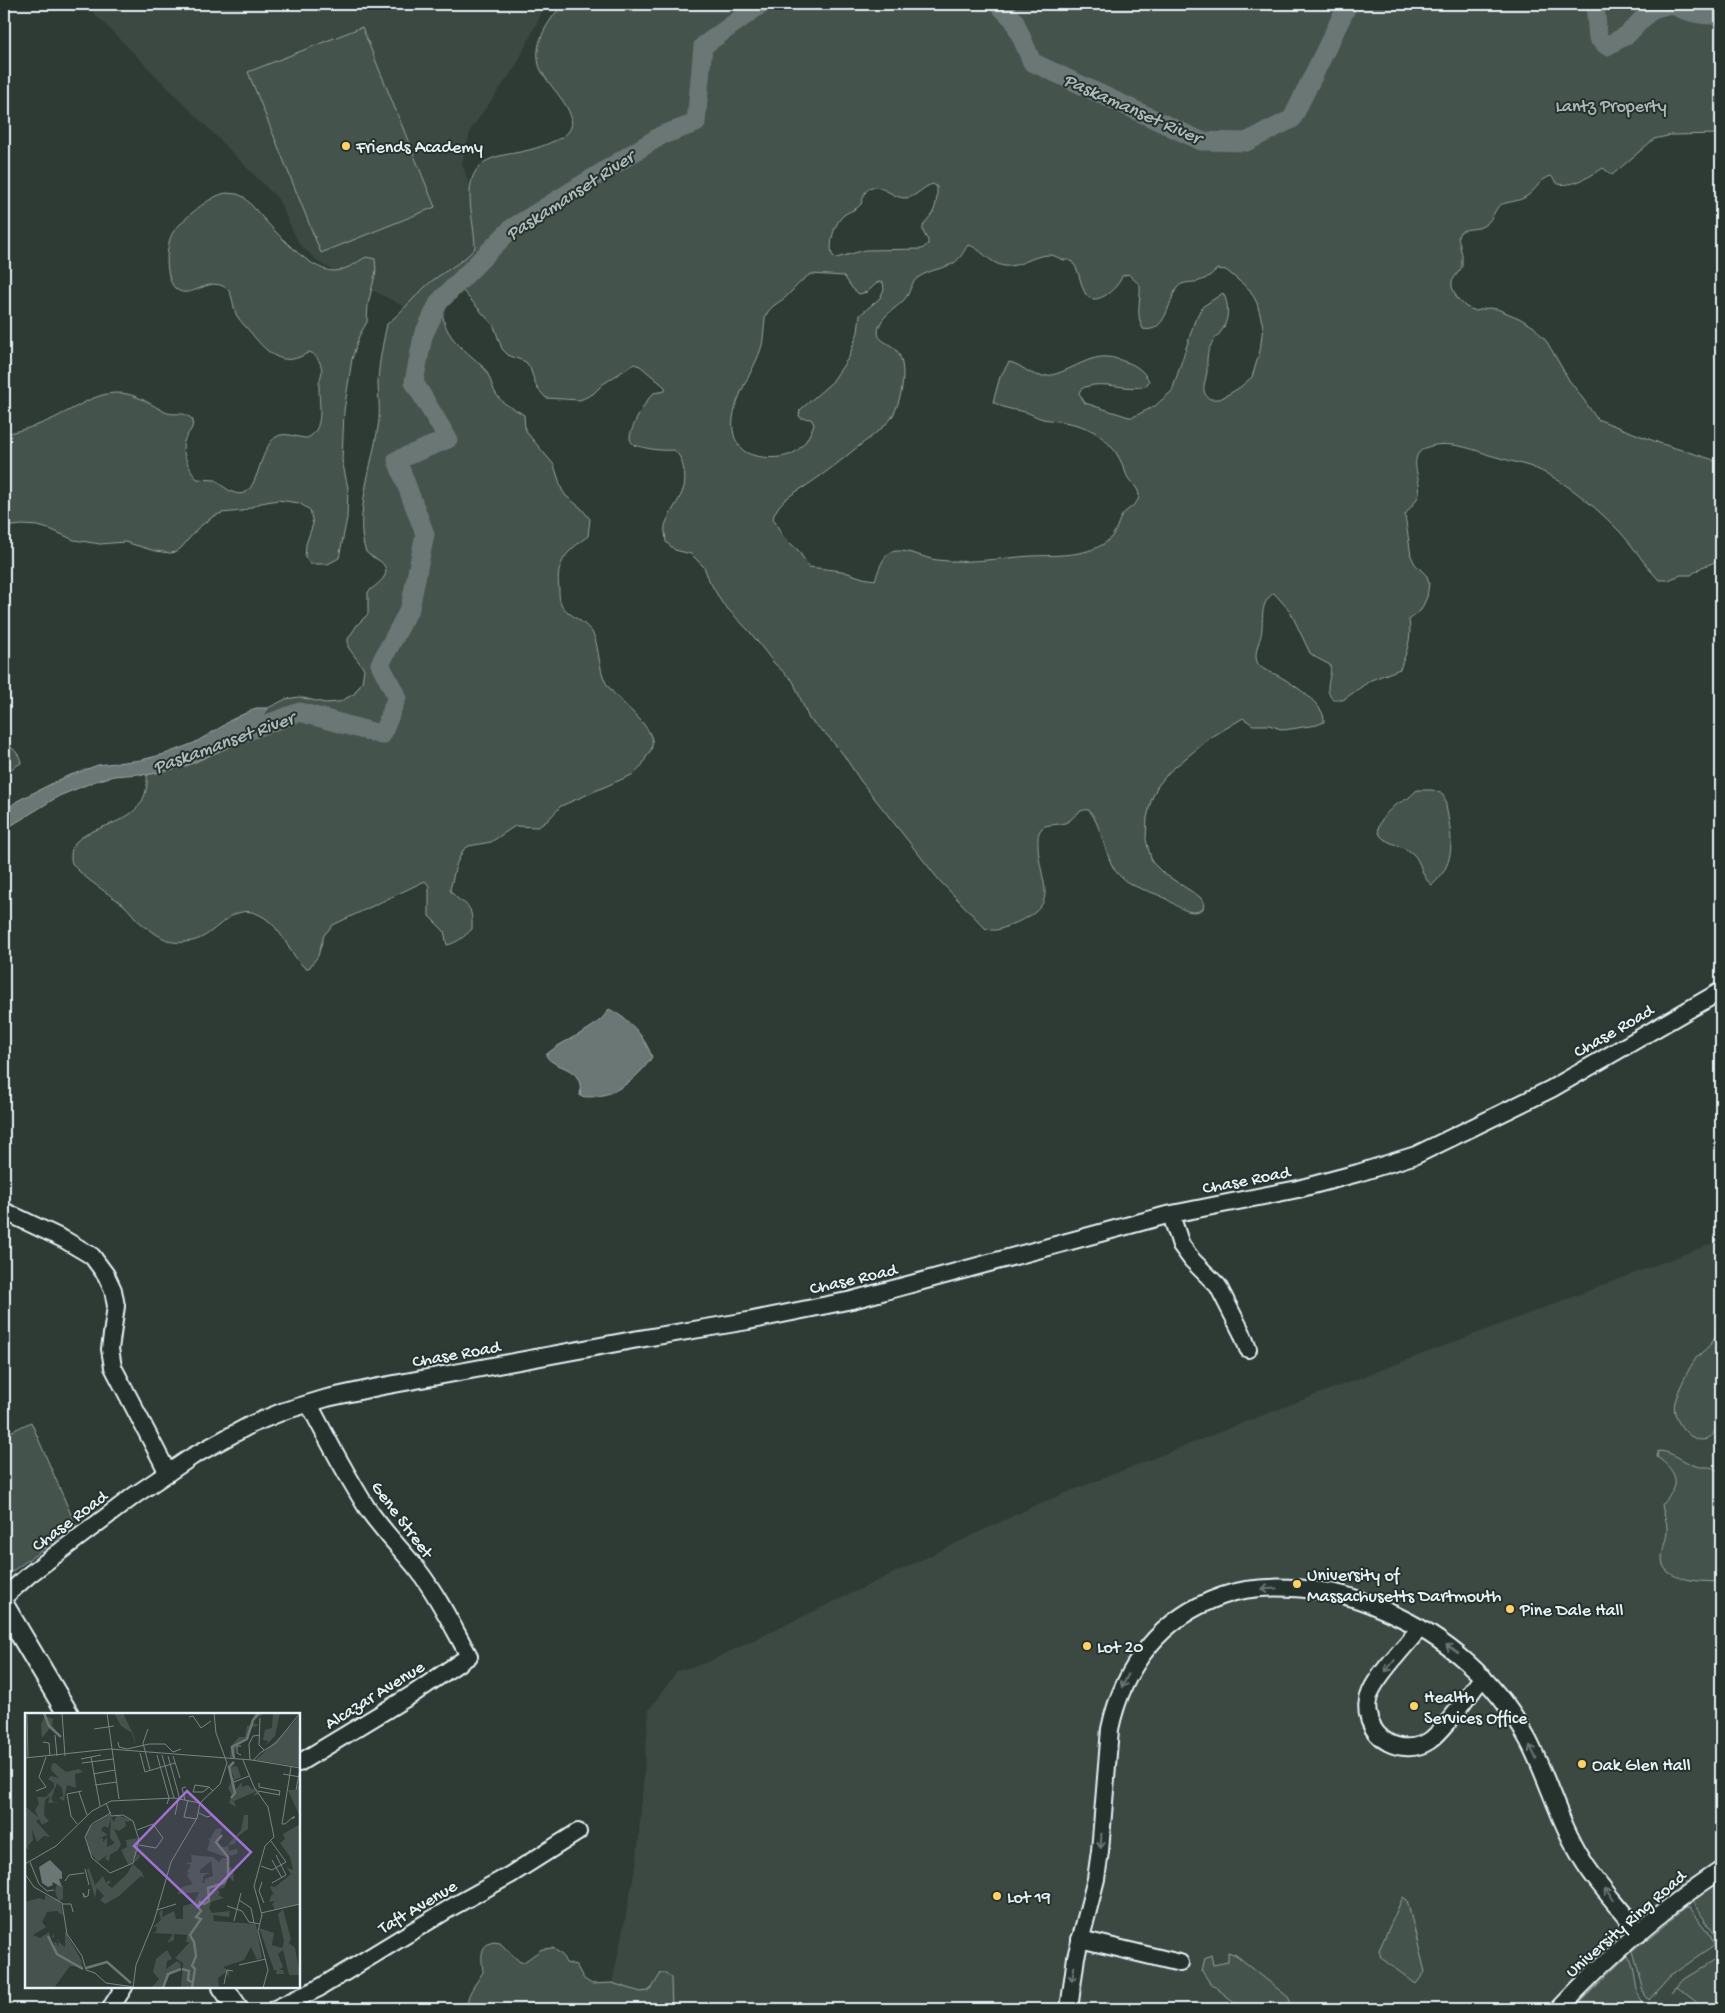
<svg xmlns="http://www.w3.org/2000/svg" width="1725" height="2013" font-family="'Gochi Hand',sans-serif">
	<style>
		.built { fill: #3b4843 }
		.green { fill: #45524e; stroke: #96a2a3; fill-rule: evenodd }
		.water { fill: #6b7775; stroke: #9da8a9 }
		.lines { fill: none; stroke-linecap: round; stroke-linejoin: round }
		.river { stroke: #6b7775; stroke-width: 19 }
		.minor-casing { stroke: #e8f1f8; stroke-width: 20 }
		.major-casing { stroke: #e8f1f8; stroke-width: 24 }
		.minor { stroke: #26332d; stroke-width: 16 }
		.major { stroke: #26332d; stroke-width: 20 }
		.oneway { stroke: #6a7674 }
		.poi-dot { fill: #ffd166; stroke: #26332d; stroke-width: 2 }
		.labels { text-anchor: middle; stroke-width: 4; stroke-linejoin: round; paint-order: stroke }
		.park-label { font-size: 18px; fill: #afb9bc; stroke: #26332d }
		.poi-label { font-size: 18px; fill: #e8f1f8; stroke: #26332d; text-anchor: start }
		.street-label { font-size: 18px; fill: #e8f1f8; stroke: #26332d }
		.water-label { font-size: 19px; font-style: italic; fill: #b0babd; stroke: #26332d }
		.inset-river { fill: none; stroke: #6b7775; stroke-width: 2.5 }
		.inset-road { fill: none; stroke: #788483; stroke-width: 1 }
		.view { fill: #a171d3; fill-opacity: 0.15; stroke: #a171d3; stroke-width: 2.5 }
		.inset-edge { fill: none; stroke: #e8f1f8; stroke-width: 2.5 }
	</style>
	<rect width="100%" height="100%" fill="#2e3b35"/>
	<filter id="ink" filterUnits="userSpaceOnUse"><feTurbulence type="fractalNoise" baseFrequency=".02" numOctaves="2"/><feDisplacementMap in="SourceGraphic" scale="10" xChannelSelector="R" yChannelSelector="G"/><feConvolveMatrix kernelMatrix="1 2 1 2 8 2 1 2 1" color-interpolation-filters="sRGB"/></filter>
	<g filter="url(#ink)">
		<g class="built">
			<polygon points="85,4 546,4 516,66 471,129 462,163 480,218 477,261 415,312 321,264 299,244 278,199"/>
			<polygon points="1721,1240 1721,2009 607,2009 637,1859 649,1710 677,1671 706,1663 1038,1504 1240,1424"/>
		</g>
		<g class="green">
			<path d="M563,4H1721V134L1672,135L1654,139L1612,175L1603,168C1591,176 1573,187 1558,184L1551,176C1540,179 1536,190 1527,196C1519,202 1509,201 1500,205C1494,210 1493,219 1486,224C1478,231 1469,227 1460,232L1458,237L1462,255V267L1452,281V287L1457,298L1466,307L1476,311L1488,308L1497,309L1519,318L1534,327L1547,342L1569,380L1579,393L1597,419L1662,444L1711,459L1721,465V560L1702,567L1691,575H1681L1668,580H1659C1645,566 1635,548 1621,533C1597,508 1563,478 1529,466C1516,462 1502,459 1489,455C1471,448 1440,438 1422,450C1408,460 1422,480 1419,493C1417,502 1409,508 1405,515L1411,556L1415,564L1427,576L1429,583L1427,597L1421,610L1409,620C1412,639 1407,651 1400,669L1371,680L1343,700H1333C1322,688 1333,677 1330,665L1315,657L1310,653L1290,611L1274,593C1261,602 1263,613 1262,628C1262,639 1253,651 1257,662C1260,670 1272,672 1279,676C1293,684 1326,705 1324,722L1317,725L1284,730L1269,725H1253L1243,718L1210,738L1169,772L1157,787L1151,801L1147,818L1146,840L1152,862L1163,873L1200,897L1204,903L1203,909C1191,917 1179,907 1168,900C1153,890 1133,890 1120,876C1105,863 1104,829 1089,810C1078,808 1075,818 1067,822C1060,826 1047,823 1042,828C1037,833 1038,840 1038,846C1040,887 1063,904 1013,924C1003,928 995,933 985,928L939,880L860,780L843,754L826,734L809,719L793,681L774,663L750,632L722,603L709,580L704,567L691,554L675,550L666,542C666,537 664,531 665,526C671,506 689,494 684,471C682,462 681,456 674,450C660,451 648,449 634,445C632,443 630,440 630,438C629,431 647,397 654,393C657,392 662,392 665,391V387L640,366L634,364L603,384L593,394L580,400L546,398L537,388L530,368L526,362L508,355L502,349L494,326L461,289L457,287H449C443,292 442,298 442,305C442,338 462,346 483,367C491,375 491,389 499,398C505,406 516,409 524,415L525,428L528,434L554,465L562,490L566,496L581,508L590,519L588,536C568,551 555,561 559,589C559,595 559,602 563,607C571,617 584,621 592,632C599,642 598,669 606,683C615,700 657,727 652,746C652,749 649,753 647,756C642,765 642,767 634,774L561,806L547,821L538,827L515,826L491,842L469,846L463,850L456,865L450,890C463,909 473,897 472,929C465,936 457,943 447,945L444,931L429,916V886L425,881L333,925L324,935L318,956L309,968H305C287,952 281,922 255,913C230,904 215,937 192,941C187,942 178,943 173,942C164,940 151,931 143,925C136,920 131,912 125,906C111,895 81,877 72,863C71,861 71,858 71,856C71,818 151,836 147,775L255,727L268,708L286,699L299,697L325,703L339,702L354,694L362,682L364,669L348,647V639L357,625L368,614V592C378,583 395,574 380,561C375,558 370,556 366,552C353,519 373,461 378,427C381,411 378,397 378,381C379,362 383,343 387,324C401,313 412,299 426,286C441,272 462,264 475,248C475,228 466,197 472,179C480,154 506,156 529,150C537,148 546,145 554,141C559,139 566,136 569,131C582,112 544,84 539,65C533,42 549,20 563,4ZM933,184L937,187C937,195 937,204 933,212C926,224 917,225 928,240V244L922,249L865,250L836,258L832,255C829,243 834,223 844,215C849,211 857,210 861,204C865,195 862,194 871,187C885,186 893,198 905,198C916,198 923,186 933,184ZM968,245C980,247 988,263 1004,266C1019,268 1033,255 1049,255C1055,255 1058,258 1064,260C1069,261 1066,258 1071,261C1082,270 1080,298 1093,299C1104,300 1119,286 1122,276L1128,274L1140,285C1141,302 1135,314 1143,329C1166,334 1168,301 1177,288C1182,280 1194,284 1202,280C1208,278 1213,273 1217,269L1226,270L1250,290L1257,303L1263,326L1260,351L1252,377L1239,388L1220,399H1210C1199,392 1206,382 1207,371C1207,362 1206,354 1211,345C1213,340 1217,337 1220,333C1229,322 1230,305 1223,293L1202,307L1195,320L1172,391L1155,406L1133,417H1129L1085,403L1079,393L1081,389C1101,378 1126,392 1146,386L1149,381C1144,371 1136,365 1126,362C1120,360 1113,357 1107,357C1087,355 1066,375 1044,376C1030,377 1022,364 1009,362L1000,377L993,402C1003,408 1010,409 1021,411C1029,412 1035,417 1043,419C1062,422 1084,423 1100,436C1116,449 1120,458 1127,476C1130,483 1138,486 1139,495C1139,503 1131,507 1125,512C1116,520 1119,533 1105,543C1084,557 1056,555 1031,556C1000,558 968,564 937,560C923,558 910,550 896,551C883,552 879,570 875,580L863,578L842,571L809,567L798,550L783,537L773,518C780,497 797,493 813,481C828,471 842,460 855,449C867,440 880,431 890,420C901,405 909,368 897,351C891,342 874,342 879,327C883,313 900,307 907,296C911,289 911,282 919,277C929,270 943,269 954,263C960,259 964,251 968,245ZM811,274L844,276L852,288L859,294L867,292L878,282H883L884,289L880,298L860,315L858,332L849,357L832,382L800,410L799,416L801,418L811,419L814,424C810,435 805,445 795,452C783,460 755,459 744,451C740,448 735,440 734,435C726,406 755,372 762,345C764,337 764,320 766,315C772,304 780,303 788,295C796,287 801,280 811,274Z"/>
			<polygon points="362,27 435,207 321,253 248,72"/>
			<path d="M226,193L237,194L244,197C263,217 306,272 335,271C346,270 356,263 366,257L375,259L376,271L368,304L367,322L359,336L352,359L344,411L342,460L348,488L347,518L339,558L328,564H310L305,557L306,544L313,524L310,510L299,503L278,500L261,503L242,511L222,513L214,516L198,528L182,547L176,552L170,553L155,551L125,542L100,544L74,540L52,530L38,526L22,525L4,527V434C24,430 44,424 62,414C83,404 102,389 127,394C141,397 152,405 165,412C176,417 182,409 193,420C193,432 187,432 184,442C180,451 191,472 197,479L216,480C261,523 253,453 276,437C285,431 297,438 307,438C325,430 319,405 319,388C318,380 324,374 321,366C320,361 316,356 312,353L309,352C284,369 268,354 252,334C247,328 241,322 237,316C233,309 233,292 226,288C208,275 191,301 176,289C164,279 165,242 174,231C185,218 209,196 226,193Z"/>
			<path d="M4,744C12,746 20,754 21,763L4,773Z"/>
			<path d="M1417,790H1432L1443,794C1446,801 1446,808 1448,816C1453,843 1454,866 1432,885C1421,878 1422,861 1412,853C1405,847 1393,845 1384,839C1370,829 1386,813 1395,805C1398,803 1402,802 1405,800C1410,798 1413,793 1417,790Z"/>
			<path d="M1721,1312C1721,1334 1725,1428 1710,1438C1692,1448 1670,1418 1675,1402C1678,1390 1689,1367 1697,1357C1702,1352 1709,1347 1713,1341C1718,1332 1717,1322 1721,1312Z"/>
			<polygon points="31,1422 76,1526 4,1577 4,1435"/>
			<path d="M1658,1451C1672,1451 1683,1462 1696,1466C1707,1469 1710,1463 1721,1474V1497L1718,1510L1721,1523V1582C1705,1581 1662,1583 1662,1559C1662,1548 1668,1537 1667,1528C1667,1521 1663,1513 1662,1505C1665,1499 1672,1494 1674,1488C1679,1475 1667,1464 1657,1457Z"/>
			<polygon points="1721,1880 1721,1944 1719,1945 1713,1932 1691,1900"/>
			<polygon points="1403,1897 1407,1900 1425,1972 1416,1984 1381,1958 1379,1950"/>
			<path d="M1685,1908H1689C1697,1918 1713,1933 1714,1946L1670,1976L1649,2000L1645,1995L1633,1951Z"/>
			<path d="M494,1942L500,1943L520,1962H524L542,1949L553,1948L562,1955L566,1963L576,1965L584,1979L592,1984L612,1983L641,1992L648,1991L652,1988L661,1973H666L671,1978L672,2009L557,2008L468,2009C464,1996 477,1983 483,1972C482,1959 478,1945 494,1942Z"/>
			<polygon points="1228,1952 1236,1955 1288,1997 1294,2009 1243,2009 1210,1983 1202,1971 1205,1958 1211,1955 1213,1965 1228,1962"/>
			<path d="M1628,1955C1638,1969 1632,1993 1645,2005L1642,2009H1573Z"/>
			<polygon points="1715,1960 1721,1978 1721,2009 1705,2009 1677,1987 1672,1992 1684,1979"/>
		</g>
		<g class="water">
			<polygon points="256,708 268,708 255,727 229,747 186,766 147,775 139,774 114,776 96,781 59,796 4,830 4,812 17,801 65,777 98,765 141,760 165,754 194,743 223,726 229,721"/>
			<path d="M609,1009C629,1019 644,1035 652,1057C638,1079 609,1102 580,1096C585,1064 552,1070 546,1055C565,1037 596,1032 609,1009Z"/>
		</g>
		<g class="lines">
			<g class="river">
				<polyline points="998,4 1014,20 1032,62 1201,141 1246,142 1292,119 1348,4"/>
				<polyline points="1595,4 1598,38 1607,46 1627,35 1652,9 1670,4"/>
				<path d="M1671,4C1686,12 1703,16 1721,15"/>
				<polyline points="231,737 300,712 382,735 397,697 380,664 410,608 425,534 397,460 448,439 414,382 423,336 439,302 512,228 662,135 696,123 703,46 761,4"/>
			</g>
			<g class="minor-casing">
				<g id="minor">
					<polyline points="4,1211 65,1240 92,1256 106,1275 113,1290 116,1306 110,1349 113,1367 168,1473"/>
					<polyline points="1171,1215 1181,1245 1192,1260 1218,1286 1242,1333 1248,1349"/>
					<polyline points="4,1597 30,1574 135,1495 193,1456 252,1424 284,1411 327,1398 378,1387 633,1340 748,1321 852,1300 1167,1215 1298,1189 1358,1173 1416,1155 1551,1089 1721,991"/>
					<path d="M1420,1628C1407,1644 1379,1673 1371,1691C1362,1710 1370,1733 1389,1743C1401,1749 1417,1749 1429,1741C1444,1731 1470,1693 1483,1677"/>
					<path d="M299,1763L413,1694L469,1656C453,1627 438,1596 418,1570C401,1549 382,1530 367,1508C346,1474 327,1439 309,1404"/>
					<polyline points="1080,1939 1180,1963"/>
					<polyline points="110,2009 124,1987"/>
					<polyline points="275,2009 319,1988 452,1907 510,1875 578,1832"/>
					<path d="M1069,2009L1076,1957L1096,1879L1100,1851L1110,1729C1123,1667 1161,1617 1222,1596C1255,1584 1294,1587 1329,1592C1348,1595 1366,1602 1384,1610C1445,1636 1496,1680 1528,1740C1548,1778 1559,1822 1582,1859C1598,1886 1621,1908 1639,1933"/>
					<path d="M1559,2009C1607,1957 1662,1909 1721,1870"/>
				</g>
			</g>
			<g class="major-casing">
				<g id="major">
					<polyline points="4,1606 68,1714"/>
					<polyline points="223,1987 238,2009"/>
				</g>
			</g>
			<use href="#minor" class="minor"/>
			<use href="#major" class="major"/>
		</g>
		<defs><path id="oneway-shaft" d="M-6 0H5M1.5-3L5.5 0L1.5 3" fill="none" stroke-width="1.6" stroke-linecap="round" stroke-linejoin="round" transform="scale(1.25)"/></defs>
		<g class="oneway">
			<use href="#oneway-shaft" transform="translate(1269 1589) rotate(177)"/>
			<use href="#oneway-shaft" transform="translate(1452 1649) rotate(-145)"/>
			<use href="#oneway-shaft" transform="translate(1390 1666) rotate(129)"/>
			<use href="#oneway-shaft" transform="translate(1125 1681) rotate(116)"/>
			<use href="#oneway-shaft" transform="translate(1533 1752) rotate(-116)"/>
			<use href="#oneway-shaft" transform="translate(1101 1841) rotate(93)"/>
			<use href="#oneway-shaft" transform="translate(1609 1894) rotate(-129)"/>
			<use href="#oneway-shaft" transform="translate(1073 1974) rotate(100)"/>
		</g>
	</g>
	<g class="poi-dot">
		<circle cx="346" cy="146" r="5"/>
		<circle cx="1297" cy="1584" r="5"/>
		<circle cx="1510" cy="1609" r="5"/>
		<circle cx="1087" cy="1646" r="5"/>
		<circle cx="1414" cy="1706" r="5"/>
		<circle cx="1582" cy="1764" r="5"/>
		<circle cx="997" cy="1896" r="5"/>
	</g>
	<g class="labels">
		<g class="park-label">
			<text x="1611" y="111">Lantz Property</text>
		</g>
		<g class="poi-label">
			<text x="356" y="152">Friends Academy</text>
			<text x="1307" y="1580">University of<tspan x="1307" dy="21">Massachusetts Dartmouth</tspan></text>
			<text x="1520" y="1615">Pine Dale Hall</text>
			<text x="1097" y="1652">Lot 20</text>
			<text x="1424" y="1702">Health<tspan x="1424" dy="21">Services Office</tspan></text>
			<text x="1592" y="1770">Oak Glen Hall</text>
			<text x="1007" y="1902">Lot 19</text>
		</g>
		<g class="street-label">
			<text transform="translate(1613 1030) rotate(-30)" y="6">Chase Road</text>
			<text transform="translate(1246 1179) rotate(-11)" y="6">Chase Road</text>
			<text transform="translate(853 1278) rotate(-13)" y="6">Chase Road</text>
			<text transform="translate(456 1353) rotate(-10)" y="6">Chase Road</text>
			<text transform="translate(403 1519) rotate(53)" y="6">Gene Street</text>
			<text transform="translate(69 1520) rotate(-37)" y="6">Chase Road</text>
			<text transform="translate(374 1694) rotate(-32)" y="6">Alcazar Avenue</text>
			<text transform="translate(417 1906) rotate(-31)" y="6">Taft Avenue</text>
			<text transform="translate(1625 1923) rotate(-41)" y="6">University Ring Road</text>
		</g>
		<g class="water-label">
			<text transform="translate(1133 107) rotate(24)" y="7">Paskamanset River</text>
			<text transform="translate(569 194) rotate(-33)" y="7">Paskamanset River</text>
			<text transform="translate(223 741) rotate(-20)" y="7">Paskamanset River</text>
		</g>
	</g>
	<g transform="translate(25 1713)">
		<rect width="275" height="275" fill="#2e3b35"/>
		<path d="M89,0H98L108,21L112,33L106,19L96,13ZM230,0H240L231,6L228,10L234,12L226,15L222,27L212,31L209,42L205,46L206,33L214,24H220L222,13L228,12L231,4L228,5ZM255,0L250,23L242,31L243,28L238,27L240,17L247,15L248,1ZM20,3L28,6L27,12L32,20L25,15L17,25L16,11ZM273,4L275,54L231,47L268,11ZM30,50L41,59L54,56L58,59L50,61L51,75L42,72L39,88L34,85L38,83L37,75L32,70L26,86L29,89H35L23,90L25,83L20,87L19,102L24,108L17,112L14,106L11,108L25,124L19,123L12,129L7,116L8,127L3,133L4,137L0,134L1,94L13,104L10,97L14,91L12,84H21L29,75V70L23,66L26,63L34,65L26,57L27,51ZM212,53L216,64L209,67L210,77L217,69V74L223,72L227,76L231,75L234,81L228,83L232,78L209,88L211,94L204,90L207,82L203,75L209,64L204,54ZM272,73H275V104L263,77H271V80ZM84,101L89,109L92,102L106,107L104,109L100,108L101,113L94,118L89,116L96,131L93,137L85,142L84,148L80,146L82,142L73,149L63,137L61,121L65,114ZM86,106L85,125L90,130L82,134V124L78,129V125H74L83,122L76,117L79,113L83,115ZM219,102H223V116L212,124L210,131L203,132L204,138L212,136L213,140L206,143L199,136L204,142V154L208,156L209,169L204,164L199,175L193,176L195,180L193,182L199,185L186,189L184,195L187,200L205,198L204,204L188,202L189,208L231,211L237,245L232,247L226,234L219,247L198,254L204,258V265L201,259L193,265L194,275H156L158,250L150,245L165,229H161L162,222L149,221V227L142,230L148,221L126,220L131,219L132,214H128L136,207L134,199L138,197L137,204L149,198L151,206H158V193L169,190L174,179L152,181L157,174L168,171L162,163L163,160L168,161L162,159L166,152L160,150L167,149L166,142L188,144L194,149L197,145H203L182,137L185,128L182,125L185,126L191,116L197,115L193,130L196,134H201L216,117ZM186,148L188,163L180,166V170H178L176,166L179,169L178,163L184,160H175V157ZM275,111V191L250,197L247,191L250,188L244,189L247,181L249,183L245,173L250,174L266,161L261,154L268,157L265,144L255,130L260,126L258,121ZM114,125L112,142L104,153L96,137L102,134L101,127ZM113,141L115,142L114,145L108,151L117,159L119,165L116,163L94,183L80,191L75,187L79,183L72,175L70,185L62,157L64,155L70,172L78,163L81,170L84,167L86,170L82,171L87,175L102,161ZM32,171L38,173V186L35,187L38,203L32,198L22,199L17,209L21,214L8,222L15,225L24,219L27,232H31L28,230L31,229L33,233L34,228L27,224L29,220V225L40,234V218L59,252L55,248L58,254L45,253L29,275H0V189L14,185L20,187V182L33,187L30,178ZM258,196L266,226L264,230L270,235L275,262H264L258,237L253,241L258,254L254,257H258L259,261H251L252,257H249L234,215L249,220L247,232L257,235L259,229L253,201ZM142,237L147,246L142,248L141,256L152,248L156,251L155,257L145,261L139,275H126L134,266L128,259L131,246Z" fill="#45524e" fill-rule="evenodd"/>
		<path d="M25,147L37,159V166H34L37,174L27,169L28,172L23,174L17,170L14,154Z" fill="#6b7775"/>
		<path class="inset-river" d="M19,0L24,13L36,24M209,45L207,34L222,26L228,7L234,0M206,85L210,80L204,54L209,49M23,223L32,241L58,256M61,255L82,249L106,270M157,256L164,258L163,267L167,269M138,275L143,261L156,256M167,275L170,256L167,253L171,243L169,229L165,222L176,206L171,204L176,198L173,194L175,189L179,191L184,188L183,175L199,170L203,163V144L191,129L197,122"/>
		<path class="inset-road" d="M37,0L40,43M82,0L94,86M2,2L3,45M164,4L168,3L176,15L186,8M235,5L234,32L239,37M69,16L89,13M123,16L118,30L125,57M30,22L32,43M18,29L24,30L25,43M93,29L94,34L102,36L124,31H140L148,39L156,36M216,33H212V40L216,42M115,40L120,59L150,50M132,42L144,85L142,91M137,42L149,85M143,43L154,83L150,102M148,43L155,65M66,44L75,93M0,45L85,36L227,47L275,55M56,46L76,42M218,47L229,74L243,94L249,124L240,133L229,173L237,202L233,218L243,257L238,275M225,47L224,31L228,23L235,22M228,48L235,40L251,30L275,0M57,50L88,46M266,54L257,111H260L268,104H270L267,106M68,61L90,57M258,61L275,64M209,69L224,63M234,70V74L255,78L254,82M70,72L92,69M184,74L178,79H168L170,72L184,74L188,78M271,77L275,56M11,78L21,74L14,64L21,44M233,78L255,82M54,79L62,102M160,87L157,75L161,74M163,87L159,104L172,106M81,90L85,100V101L86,102V103L98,102L108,108L114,127L108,150L85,160L67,145L60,124L66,112L70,109L84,101L86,99M174,100L182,104L188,102M52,111L46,103L42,81L57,78M112,117L128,111L138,125L131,135L114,132M247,147L257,165M5,149L14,171L22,178L29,177M0,151L31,133L67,98L86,88L149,85L175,90L195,71L202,50L191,20L189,0M236,153L247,157L261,149L246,128M60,156L64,172M0,161L9,174L37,190L42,221L57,243L61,257L70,260L81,270L109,274M40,168L44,162L59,160M237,169L234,178L239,190M247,170L261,162L251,142M60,184L58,180L59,184H61L62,183H63L64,176M214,187L226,195L229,210M37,191H46L48,199M202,193L217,198L224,209L235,211M132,197L151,191M236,200L275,191M209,208L216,180M214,252L241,246M199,271L202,257L208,258M108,275L111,252L129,208L146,149L172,105L175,90"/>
		<path class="view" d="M162,78L226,139L173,194L109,133Z"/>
		<rect width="275" height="275" class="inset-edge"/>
	</g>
	<rect width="1725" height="2013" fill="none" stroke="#26332d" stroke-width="20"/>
	<rect x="10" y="10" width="1705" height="1993" fill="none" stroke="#e8f1f8" stroke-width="2" filter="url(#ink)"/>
</svg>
